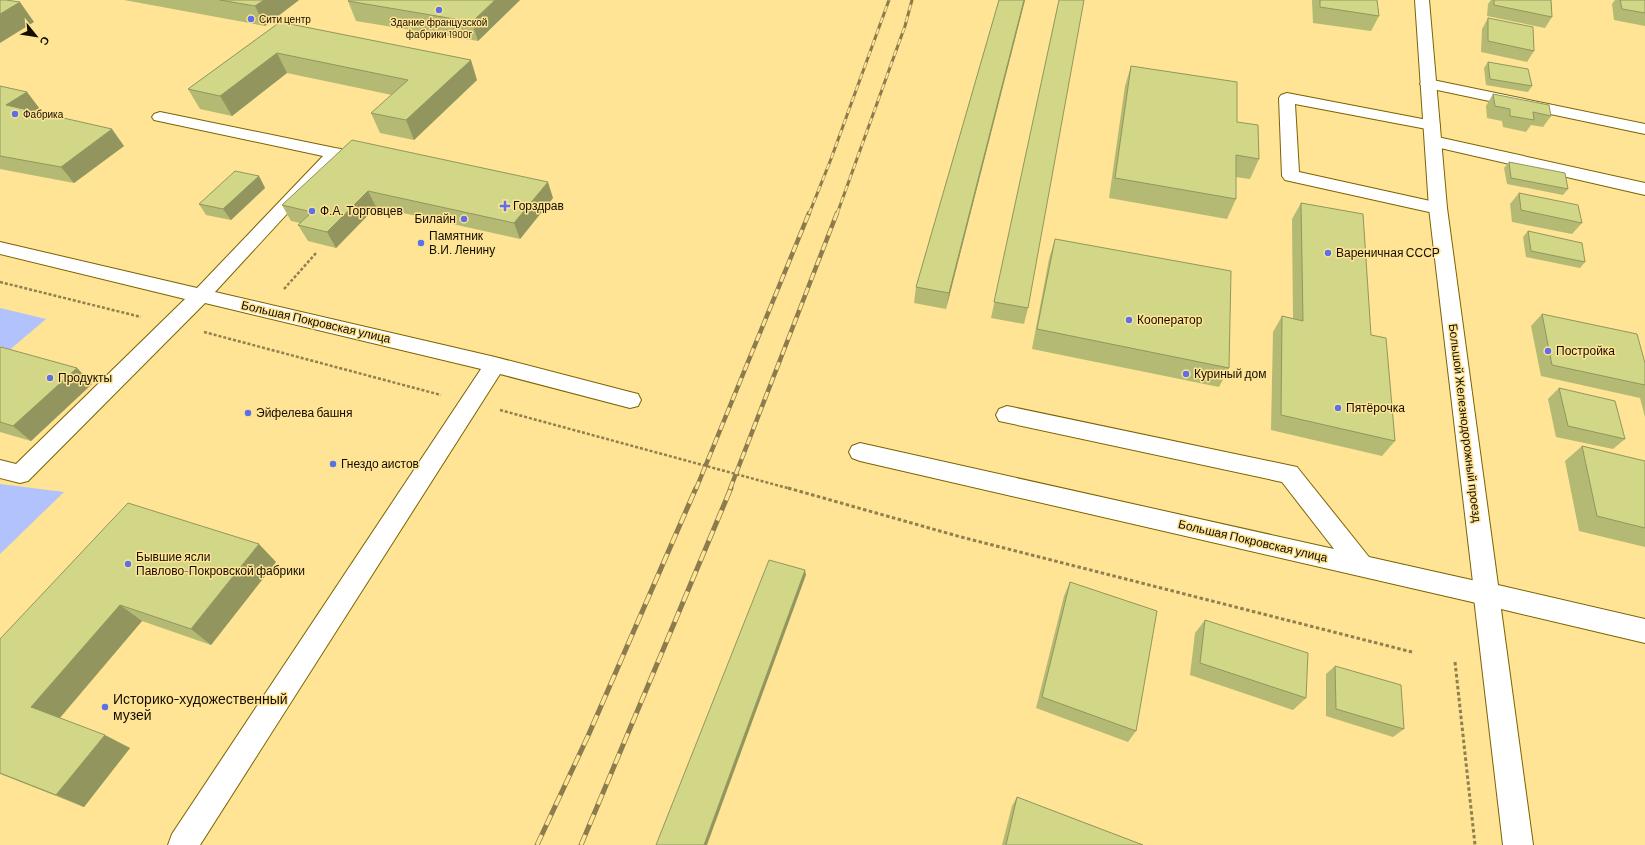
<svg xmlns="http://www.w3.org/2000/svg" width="1645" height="845" font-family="Barlow,sans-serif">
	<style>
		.green { fill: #b1c2fc }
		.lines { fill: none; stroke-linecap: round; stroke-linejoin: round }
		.minor-casing { stroke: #7b6303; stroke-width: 2 }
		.major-casing { stroke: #7b6303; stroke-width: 2 }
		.path-far1 { stroke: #907f4f; stroke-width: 2.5; stroke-dasharray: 3 2; stroke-linecap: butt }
		.path { stroke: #907f4f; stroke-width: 3; stroke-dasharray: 3.5 2.5; stroke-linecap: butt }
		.minor { fill: #fff; fill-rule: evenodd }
		.major { fill: #fff; fill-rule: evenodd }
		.rail-far2-casing { stroke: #8c7b4c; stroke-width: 3 }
		.rail-far1-casing { stroke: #8c7b4c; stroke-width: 4.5 }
		.rail-casing { stroke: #8c7b4c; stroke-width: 5 }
		.rail-far2 { stroke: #fee494; stroke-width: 2; stroke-dasharray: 6; stroke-linecap: butt }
		.rail-far1 { stroke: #fee494; stroke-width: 3; stroke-dasharray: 8; stroke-linecap: butt }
		.rail { stroke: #fee494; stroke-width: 3.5; stroke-dasharray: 11; stroke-linecap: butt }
		.wall { fill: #b4b973 }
		.shaded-wall { fill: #92965e }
		.building { fill: #d1d786; stroke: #92965e }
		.poi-dot { fill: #5c71e8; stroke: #fee494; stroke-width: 1.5 }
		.labels { text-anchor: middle; stroke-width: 3; stroke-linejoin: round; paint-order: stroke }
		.far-poi-label { font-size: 10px; fill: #140d00; stroke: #fee494; text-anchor: start }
		.poi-label { font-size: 12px; fill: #140d00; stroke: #fee494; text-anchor: start }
		.street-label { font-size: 12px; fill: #140d00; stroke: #fee494 }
		.near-poi-label { font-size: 14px; fill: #140d00; stroke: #fee494; text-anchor: start }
	</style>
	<rect width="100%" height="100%" fill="#fee494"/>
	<g class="green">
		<polygon points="0,308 46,319 0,358"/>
		<polygon points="0,484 64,492 0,554"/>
	</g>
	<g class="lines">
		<g class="minor-casing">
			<g id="minor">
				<polygon points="1428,79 1645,124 1645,134 1423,87 1420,84 1423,81"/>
				<polygon points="1287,93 1438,122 1440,125 1438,128 1432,130 1295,104 1299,172 1444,204 1447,208 1444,212 1438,214 1285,180 1282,176 1279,98 1281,95"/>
				<polygon points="160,112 335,148 341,149 343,153 215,292 495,357 630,392 638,394 641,400 638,406 630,408 500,374 200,845 168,845 172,834 481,369 205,303 28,481 20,483 0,478 0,460 16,464 185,299 0,254 0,242 197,288 323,156 154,120 152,117 154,114"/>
				<polygon points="1433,136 1645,183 1645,195 1427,145 1425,141 1427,137"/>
				<polygon points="1007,406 1297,467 1369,557 1485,583 1494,586 1498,594 1494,602 1485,605 860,461 852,458 849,452 852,446 860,443 1334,549 1282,482 999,421 996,415 999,409"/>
			</g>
		</g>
		<g class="major-casing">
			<polygon id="major" points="1415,0 1429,0 1447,208 1498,585 1645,619 1645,643 1501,609 1533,845 1503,845 1474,598 1472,594 1474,591 1429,208"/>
		</g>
		<g class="path-far1">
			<polyline points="0,282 141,317"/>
			<polyline points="284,289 317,252"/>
			<polyline points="204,332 441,395"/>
			<polyline points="500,410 791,489"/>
		</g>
		<g class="path">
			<polyline points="788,488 961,537 1412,652"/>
			<polyline points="1455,662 1475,845"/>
		</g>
		<use href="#minor" class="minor"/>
		<use href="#major" class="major"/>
		<g class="rail-far2-casing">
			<g id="rail-far2">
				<polyline points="809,214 831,159 889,0"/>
				<polyline points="837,214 905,26 912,0"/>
			</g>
		</g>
		<g class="rail-far1-casing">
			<g id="rail-far1">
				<polyline points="696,489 809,213"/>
				<polyline points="730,489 837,213"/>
			</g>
		</g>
		<g class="rail-casing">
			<g id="rail">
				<polyline points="537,845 588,736 696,488"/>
				<polyline points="581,845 731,488"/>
			</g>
		</g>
		<use href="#rail-far2" class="rail-far2"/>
		<use href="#rail-far1" class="rail-far1"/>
		<use href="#rail" class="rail"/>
	</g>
	<g class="wall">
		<polygon points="124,0 299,0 265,26"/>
		<polygon points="349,0 520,0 478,41 356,21 348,1"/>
		<polygon points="999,0 1025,0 946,309 914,303 916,287"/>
		<polygon points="1059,0 1028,308 1024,324 991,318"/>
		<polygon points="1312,0 1377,0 1379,16 1371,31 1313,23"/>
		<polygon points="1491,0 1551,0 1552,17 1545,28 1487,16 1488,4"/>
		<polygon points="1615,0 1645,0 1645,26 1614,20 1612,4"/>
		<polygon points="1488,18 1534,51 1527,62 1481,52 1482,29"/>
		<polygon points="280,22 477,80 414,140 380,133 371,113 392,95 287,73 232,116 200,109 188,89"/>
		<polygon points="1488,62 1532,86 1528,92 1486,85 1484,68"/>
		<polygon points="1131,66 1237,122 1259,159 1250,179 1236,177 1236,199 1227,219 1109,198 1125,86"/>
		<polygon points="0,86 27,92 39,108 34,111 124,146 74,183 0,169"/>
		<polygon points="1493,94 1551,116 1543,127 1531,125 1526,132 1503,127 1502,121 1487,118 1486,106"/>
		<polygon points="352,140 553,198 520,239 376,207 336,248 308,241 298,225 300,223 291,221 282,205"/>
		<polygon points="1509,162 1568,189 1563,195 1507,184 1504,168"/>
		<polygon points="259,176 265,188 231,220 206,215 199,204"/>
		<polygon points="1519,193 1582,223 1572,234 1512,222 1510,204"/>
		<polygon points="1301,203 1371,335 1395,441 1382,456 1271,430 1273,332 1282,316 1293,319 1292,219"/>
		<polygon points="1528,231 1585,262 1580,268 1526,257 1523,237"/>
		<polygon points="1055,239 1229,368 1219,387 1032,349 1049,259"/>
		<polygon points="1542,314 1645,363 1645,417 1640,398 1541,376 1531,326"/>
		<polygon points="0,348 77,368 92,384 31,441 0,432"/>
		<polygon points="1559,388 1625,439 1613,449 1556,437 1548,399"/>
		<polygon points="1582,446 1645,461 1645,547 1579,531 1565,461"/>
		<polygon points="276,562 211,645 142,621 60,718 130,748 84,807 0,774 0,639"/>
		<polygon points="1070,582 1136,731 1128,742 1036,708 1064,596"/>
		<polygon points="1205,620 1306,698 1293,710 1190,675 1195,633"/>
		<polygon points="1335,666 1404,729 1393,737 1326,716 1326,674"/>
		<polygon points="1017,797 1143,845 1002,845 1012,806"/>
	</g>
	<g class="shaded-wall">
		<polygon points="264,0 299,0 265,26 255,6"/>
		<polygon points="495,0 520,0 478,41 472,22"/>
		<polygon points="1024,0 1025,0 946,309 949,293"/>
		<polygon points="20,2 34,22 0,43 0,14"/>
		<polygon points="277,53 287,73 232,116 220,96"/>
		<polygon points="471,60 477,80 414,140 406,120"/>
		<polygon points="27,92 39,108 19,121 6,105"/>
		<polygon points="112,129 124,146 74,183 61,167"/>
		<polygon points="259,176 265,188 231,220 223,209"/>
		<polygon points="548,182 553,198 520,239 514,223"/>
		<polygon points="368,191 376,207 336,248 327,232"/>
		<polygon points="77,368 92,384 31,441 13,426"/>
		<polygon points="259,544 276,562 211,645 191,629"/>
		<polygon points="805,570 806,575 707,845 704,845"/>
		<polygon points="120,605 142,621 57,721 31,707"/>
		<polygon points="105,735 130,748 84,807 56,795"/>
	</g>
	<g class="building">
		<polygon points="0,0 6,0 20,2 0,14"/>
		<polygon points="220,0 264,0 255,6"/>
		<polygon points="349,0 495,0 472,22 348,1"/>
		<polygon points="999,0 1024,0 949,293 916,287"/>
		<polygon points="1059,0 1084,0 1028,308 994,302"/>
		<polygon points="1320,0 1377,0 1379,16 1320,7"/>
		<polygon points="1494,0 1551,0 1552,17 1494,5"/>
		<polygon points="1620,0 1645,0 1645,13 1622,9"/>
		<polygon points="1488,18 1533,27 1534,51 1488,41"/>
		<polygon points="280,22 471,60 406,120 371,113 408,80 277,53 220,96 188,89"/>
		<polygon points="1488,62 1528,69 1532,86 1490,79"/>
		<polygon points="1131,66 1237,82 1237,122 1258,125 1259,159 1236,155 1236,199 1115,178"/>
		<polygon points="0,86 27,92 6,105 112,129 61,167 0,156"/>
		<polygon points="1493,94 1549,105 1551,116 1533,112 1534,120 1510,116 1510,109 1495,106"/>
		<polygon points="352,140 548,182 514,223 368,191 327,232 298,225 312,212 282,205"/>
		<polygon points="1509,162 1565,173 1568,189 1511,178"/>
		<polygon points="235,171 259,176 223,209 199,204"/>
		<polygon points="1519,193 1578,205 1582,223 1521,210"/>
		<polygon points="1301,203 1363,214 1371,335 1386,338 1395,441 1281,415 1282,316 1303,321"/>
		<polygon points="1528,231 1582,243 1585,262 1531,251"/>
		<polygon points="1055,239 1231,271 1229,368 1037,329"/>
		<polygon points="1542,314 1637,334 1645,363 1645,385 1552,365"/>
		<polygon points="1,347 77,368 13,426 0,422 0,348"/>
		<polygon points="1559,388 1615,401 1625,439 1568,426"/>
		<polygon points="1582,446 1645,461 1645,528 1597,516"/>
		<polygon points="128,503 259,544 191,629 120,605 31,707 105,735 56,795 0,773 0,639"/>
		<polygon points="769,560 805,570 704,845 656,845"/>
		<polygon points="1070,582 1157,611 1136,731 1042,697"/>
		<polygon points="1205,620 1308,653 1306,698 1200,663"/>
		<polygon points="1335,666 1401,685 1404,729 1336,709"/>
		<polygon points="1017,797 1143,845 1006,845"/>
	</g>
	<g class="poi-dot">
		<circle cx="439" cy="10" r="4"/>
		<circle cx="251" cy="19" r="4"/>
		<circle cx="15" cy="114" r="4"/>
		<path d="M503 200h4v4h4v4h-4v4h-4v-4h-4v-4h4z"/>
		<circle cx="312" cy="211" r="4"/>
		<circle cx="464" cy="219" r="4"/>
		<circle cx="421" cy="243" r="4"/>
		<circle cx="1328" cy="253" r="4"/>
		<circle cx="1129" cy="320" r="4"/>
		<circle cx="1548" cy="351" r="4"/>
		<circle cx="1186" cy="374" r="4"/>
		<circle cx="50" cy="378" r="4"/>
		<circle cx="1338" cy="408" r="4"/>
		<circle cx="248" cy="413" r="4"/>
		<circle cx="333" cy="464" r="4"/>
		<circle cx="128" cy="564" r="4"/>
		<circle cx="105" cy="707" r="4"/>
	</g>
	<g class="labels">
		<g class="far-poi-label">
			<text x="259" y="23">Сити центр</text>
			<text x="439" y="26" text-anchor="middle">Здание французской<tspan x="439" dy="12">фабрики 1900г</tspan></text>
			<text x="23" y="118">Фабрика</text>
		</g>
		<g class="poi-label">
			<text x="513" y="210">Горздрав</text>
			<text x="320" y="215">Ф.А. Торговцев</text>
			<text x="456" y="223" text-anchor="end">Билайн</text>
			<text x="429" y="240">Памятник<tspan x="429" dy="14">В.И. Ленину</tspan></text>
			<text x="1336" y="257">Вареничная СССР</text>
			<text x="1137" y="324">Кооператор</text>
			<text x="1556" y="355">Постройка</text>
			<text x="1194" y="378">Куриный дом</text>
			<text x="58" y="382">Продукты</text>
			<text x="1346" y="412">Пятёрочка</text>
			<text x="256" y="417">Эйфелева башня</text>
			<text x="341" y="468">Гнездо аистов</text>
			<text x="136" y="561">Бывшие ясли<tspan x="136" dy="14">Павлово-Покровской фабрики</tspan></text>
		</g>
		<g class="street-label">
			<text transform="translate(316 322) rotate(13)" y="4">Большая Покровская улица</text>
			<text transform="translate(1465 423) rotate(83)" y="4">Большой Железнодорожный проезд</text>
			<text transform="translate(1253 541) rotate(13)" y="4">Большая Покровская улица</text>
		</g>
		<g class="near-poi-label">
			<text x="113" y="704">Историко-художественный<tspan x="113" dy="16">музей</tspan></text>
		</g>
	</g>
	<g transform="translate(36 36) rotate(120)" stroke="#fee494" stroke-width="3" paint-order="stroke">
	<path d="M0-3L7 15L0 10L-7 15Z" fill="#140d00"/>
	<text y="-6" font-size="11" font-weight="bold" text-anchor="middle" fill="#140d00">С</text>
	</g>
</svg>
